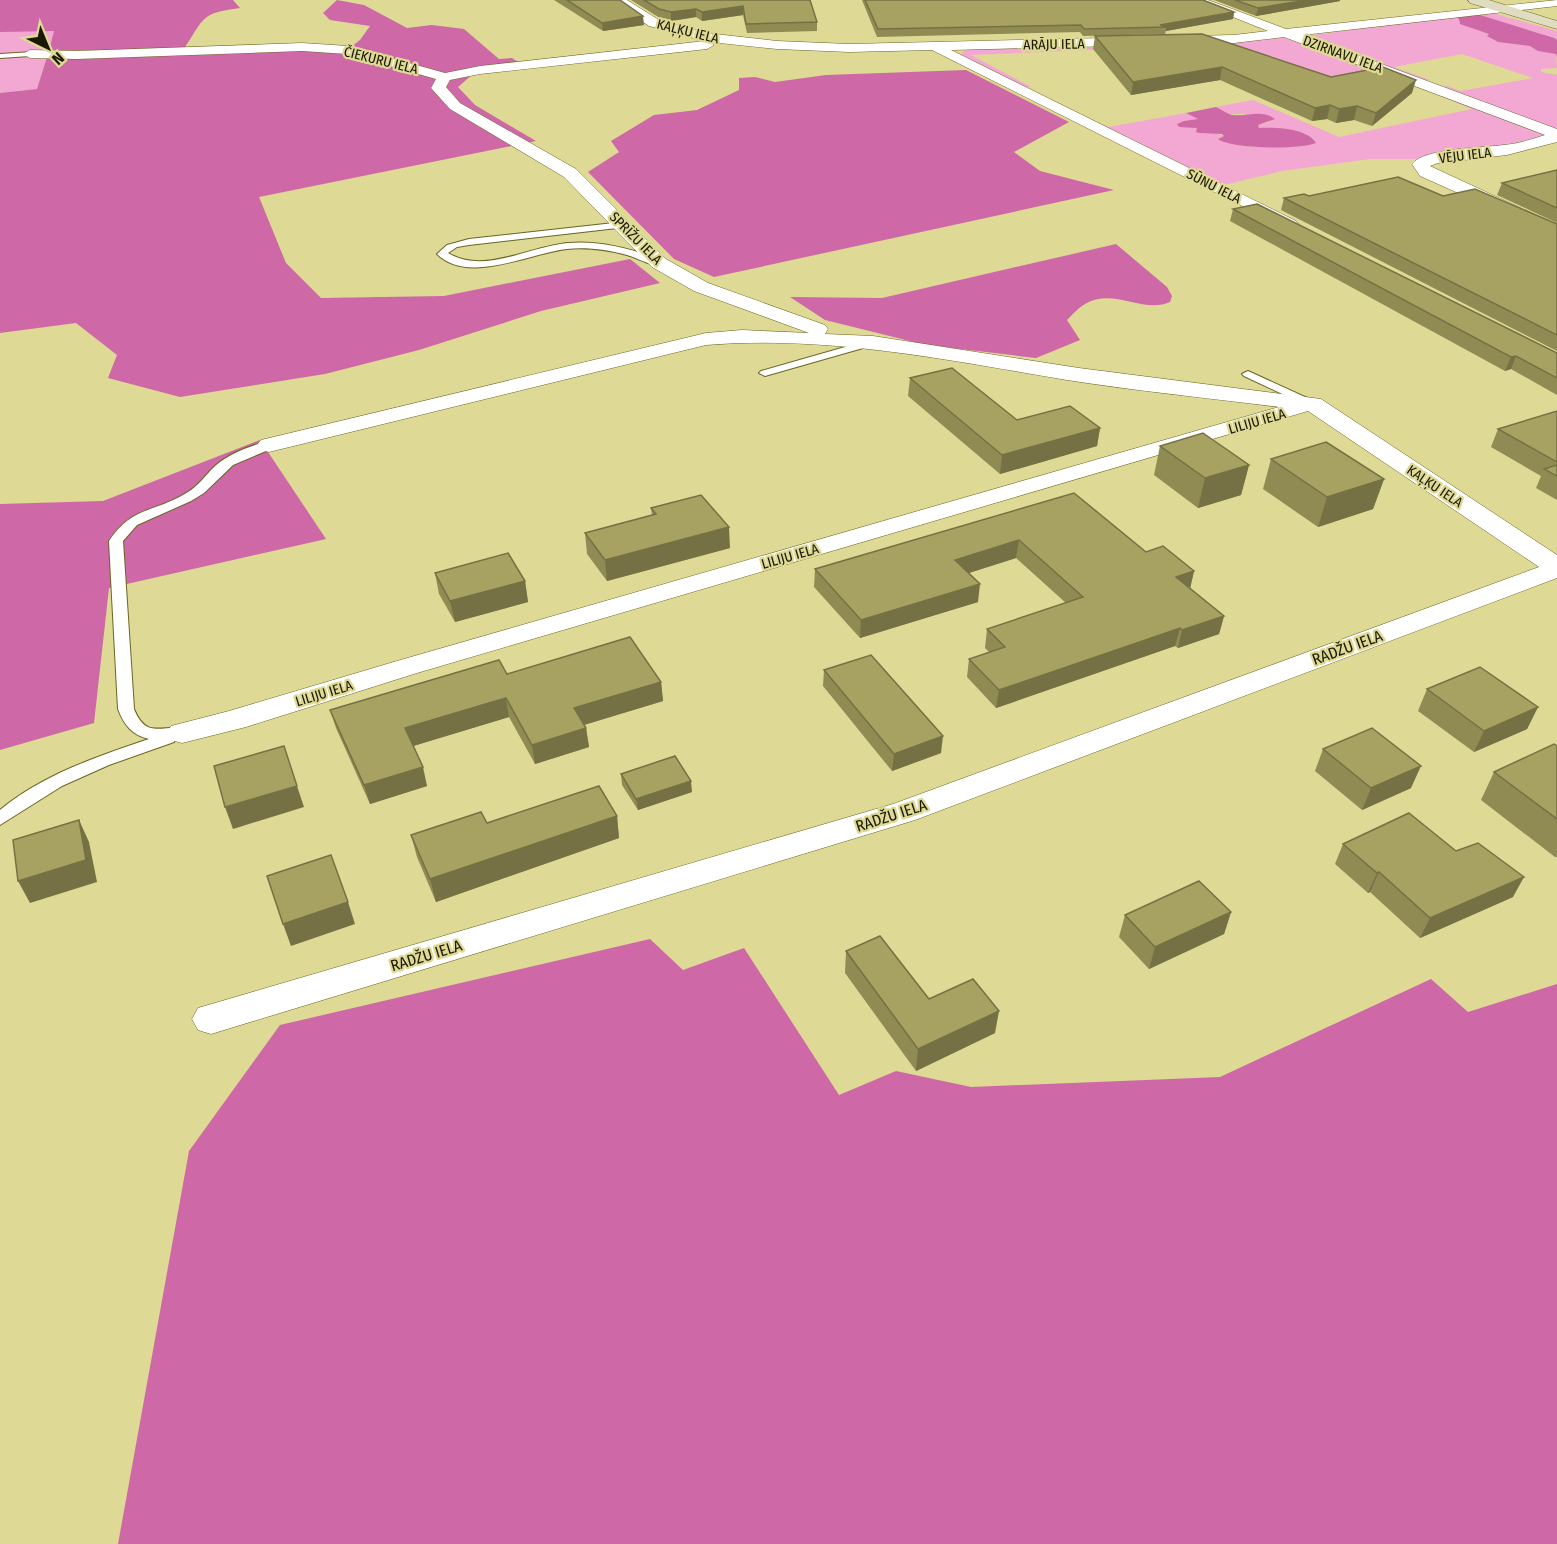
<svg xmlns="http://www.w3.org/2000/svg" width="1557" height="1544" font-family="'Fira Sans Condensed',sans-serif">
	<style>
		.green { fill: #f2a8d2 }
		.forest { fill: #ce68a6 }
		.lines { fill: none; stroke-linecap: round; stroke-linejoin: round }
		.lane-casing { stroke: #6b6523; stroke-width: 2 }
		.street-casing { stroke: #6b6523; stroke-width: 1 }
		.secondary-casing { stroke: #6b6523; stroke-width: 1 }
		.lane { fill: #fff; fill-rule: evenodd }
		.street { fill: #fff; fill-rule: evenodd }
		.secondary { fill: #dfdcc2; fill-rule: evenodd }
		.wall { fill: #908b53 }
		.shaded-wall { fill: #757144 }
		.building { fill: #a7a261; stroke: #757144; stroke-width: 1.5 }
		.labels { text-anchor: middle; stroke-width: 4.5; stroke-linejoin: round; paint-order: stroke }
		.far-street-label { font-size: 14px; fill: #1a1800; stroke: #ded995 }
		.street-label { font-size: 16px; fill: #1a1800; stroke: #ded995 }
	</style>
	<rect width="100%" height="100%" fill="#ded995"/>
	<g class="green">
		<polygon points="1489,12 1557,31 1557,40 1477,14"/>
		<polygon points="1454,15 1461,21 1458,22 1460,23 1489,34 1489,37 1498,42 1530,46 1556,54 1557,68 1541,69 1541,72 1557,75 1557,130 1442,87 1447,86 1461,91 1533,78 1462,54 1394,67 1430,80 1425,81 1308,36"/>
		<polygon points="18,30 55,31 37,89 0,93 0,32"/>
		<polygon points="1284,38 1389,74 1305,83 1210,45 971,55 1031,87 1024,88 961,55 963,51 973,49"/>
		<path d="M1435,94L1548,135L1509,147L1417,159H1370L1282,171L1224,185L1096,125L1102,124L1109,127L1186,113L1199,119L1184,121L1177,124L1197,128L1204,134L1209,132L1225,136L1218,138C1238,151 1288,147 1312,145L1296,131L1259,128L1257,125L1270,122L1244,114H1226L1216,107L1253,100L1339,137L1472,109Z"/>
	</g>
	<g class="forest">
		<path d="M0,0H233L240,8C201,13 205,17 184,49L49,51L54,31L0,32Z"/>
		<polygon points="337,0 364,5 407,28 432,25 464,29 499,59 512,58 518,62 481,67 458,87 475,105 536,141 259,197 286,263 321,298 444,296 630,259 660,283 541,311 419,350 325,374 180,397 108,378 117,355 76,323 0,333 0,93 37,89 47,57 303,49 344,52 360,40 370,26 330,20 323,13"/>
		<polygon points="1477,14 1554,38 1557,40 1557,57 1556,54 1538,51 1530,46 1498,42 1487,36 1489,34 1460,24 1459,19 1453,16"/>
		<polygon points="966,70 1069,122 1014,152 1040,171 1114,190 714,277 674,259 588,172 619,152 611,141 654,115 697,110 739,90 739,78 755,77 775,82 826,75"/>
		<path d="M1216,107C1223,110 1226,114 1233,115C1248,117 1261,109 1275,119L1258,125L1259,128C1276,127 1307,128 1316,143C1300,150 1231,149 1218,139L1224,136L1222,134L1199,133L1196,132L1197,128L1179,127L1177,124L1184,121L1198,119L1186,113Z"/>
		<path d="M1116,244L1167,287L1172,296L1170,302C1143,314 1113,287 1085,304C1078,308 1072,315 1067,320L1080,340L1036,358L926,345L825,320L790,297L882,298Z"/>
		<polygon points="260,440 326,539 109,588 94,723 0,750 0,504 103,501"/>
		<polygon points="650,939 683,970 744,948 839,1095 896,1071 971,1087 1220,1077 1431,979 1468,1012 1557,984 1557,1544 118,1544 189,1151 280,1025"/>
	</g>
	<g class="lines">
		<g class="lane-casing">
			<g id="lane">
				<polygon points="33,52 30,56 0,58 0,54"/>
				<path d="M623,222L626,223V227L469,245L457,247L448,253C484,275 530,246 568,243C600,240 633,249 663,261V265C652,267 638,258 627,255C608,250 587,247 567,249C530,253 468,285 437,254L447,245L469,239Z"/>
				<polygon points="873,339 878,342 877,344 765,376 759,373 761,371"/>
				<polygon points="1248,371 1316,402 1318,404 1312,408 1308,406 1244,376 1242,374"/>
				<path d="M269,441L275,445L273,448L233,465L204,493L191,501L137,525L123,541L134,709C147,741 163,723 188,729L190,733L188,737L175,739L174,742L109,765L62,786L0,825V810C42,775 98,756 149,739C132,735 124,725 118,709L109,541C132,507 151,513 183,495C195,489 202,480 211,470C225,455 249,446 269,441Z"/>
			</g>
		</g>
		<g class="street-casing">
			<path id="street" d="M612,0H627L659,20L706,33L777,41L849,44L1234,35L1268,31L1190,0H1208L1286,29L1557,0V6L1303,35L1557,129V142L1507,155L1438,163L1430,166L1557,225V237L1420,176L1412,164C1424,148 1483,148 1504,145C1518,144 1532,139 1545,135L1284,37L1234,43L951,50L1296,221L1299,225L1296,229L1290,230L932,50L849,52L777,49L710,42L714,45L707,49L480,74L450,80L446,87L460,103L576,169L666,259L708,283L825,325L828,329L825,334L873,336L1079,368L1321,399L1557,555V578L915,820L211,1034L198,1030L192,1019L198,1008L893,804L1539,567L1308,411L417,673L246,727L182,743L171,740L167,733L171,726L229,711L397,661L1279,407C1209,398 1137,391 1067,380C948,360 827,335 706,345L269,452L261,450L257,445L261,440L706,333L742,330L809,333L694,291L652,267L564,177L450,109L431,88L436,79L347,54L302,51L77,59L30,58L23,54L30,50L77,51L302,43L348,46L445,73L480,66L705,41L649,26Z"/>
		</g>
		<g class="secondary-casing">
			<polygon id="secondary" points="1468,0 1489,0 1557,21 1557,29 1470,3"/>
		</g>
		<use href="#lane" class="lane"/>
		<use href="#street" class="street"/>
		<use href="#secondary" class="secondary"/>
	</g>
	<g class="wall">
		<polygon points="554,0 620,0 644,25 603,31"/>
		<polygon points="631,0 810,0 817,22 817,31 747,33 743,15 702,21 696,17 671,21 660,18"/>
		<polygon points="862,0 1203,0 1234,12 1233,19 1166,31 1165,34 1083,36 1080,32 877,37"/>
		<polygon points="1214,0 1340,0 1340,1 1256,16"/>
		<polygon points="1095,36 1331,77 1412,93 1372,126 1354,120 1336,123 1327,119 1312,121 1220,80 1131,95 1093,49"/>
		<polygon points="1557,170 1557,223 1497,195 1502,183"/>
		<polygon points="1309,196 1443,196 1557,224 1557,351 1281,210 1284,198"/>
		<polygon points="1233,209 1557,353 1557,395 1511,369 1505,371 1230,221"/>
		<polygon points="910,378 1017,420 1100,428 1097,446 1000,474 908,396"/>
		<polygon points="1557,411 1557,500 1536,488 1541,476 1491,447 1498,429"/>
		<polygon points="1160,446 1249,465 1241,495 1198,508 1154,475"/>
		<polygon points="1271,459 1384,479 1373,509 1318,527 1263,489"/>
		<polygon points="1074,493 1146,552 1194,571 1190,588 1224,616 1219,634 1178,648 1175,646 996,708 967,677 969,659 989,652 985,648 987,629 1066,603 1016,558 969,573 978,602 860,638 814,587 815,569"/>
		<polygon points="651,508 730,548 607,581 587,554 585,533 652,515"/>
		<polygon points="435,573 525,581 528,602 455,622 439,594"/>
		<polygon points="824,670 941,753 892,771 823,686"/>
		<polygon points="507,674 661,682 663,701 584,725 586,728 589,747 535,764 509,717 413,746 427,786 370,804 336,728 330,710"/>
		<polygon points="1427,689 1538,707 1527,729 1474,752 1418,711"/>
		<polygon points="1557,746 1557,857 1555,857 1481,800 1494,772"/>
		<polygon points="1323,749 1411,788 1362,810 1315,771"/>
		<polygon points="621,774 692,792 638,810 622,785"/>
		<polygon points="617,816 619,838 436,902 417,857 411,835 487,823"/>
		<polygon points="1343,844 1456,851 1513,897 1420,938 1370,892 1368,893 1335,864"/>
		<polygon points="1231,912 1224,934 1149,969 1119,937 1125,915"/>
		<polygon points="846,951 929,999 995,1033 916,1071 845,973"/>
	</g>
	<g class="shaded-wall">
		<polygon points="1307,0 1340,0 1340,1 1256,16 1258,8"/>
		<polygon points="743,6 743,15 702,21 702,12"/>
		<polygon points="696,9 696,17 671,21 671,12"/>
		<polygon points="1234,12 1233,19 1166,31 1166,27 1160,25"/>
		<polygon points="643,16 644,25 603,31 602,23"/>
		<polygon points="1222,67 1220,80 1131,95 1133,82"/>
		<polygon points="1416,80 1412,93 1372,126 1376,113"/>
		<polygon points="1330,105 1327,119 1312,121 1315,108"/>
		<polygon points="1357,106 1354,120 1336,123 1339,109"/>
		<polygon points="1516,356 1511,369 1505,371 1511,357"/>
		<polygon points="1100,428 1097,446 1000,474 1002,455"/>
		<polygon points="1249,465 1241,495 1198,508 1205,478"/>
		<polygon points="1384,479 1373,509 1318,527 1327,497"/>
		<polygon points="729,527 730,548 607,581 605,560"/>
		<polygon points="1019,540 1016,558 953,578 955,560"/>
		<polygon points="1194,571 1190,589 1176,577"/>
		<polygon points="525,581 528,602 455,622 450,601"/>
		<polygon points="980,584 978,602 860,638 861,620"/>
		<polygon points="1224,616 1219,634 1178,648 1182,630"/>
		<polygon points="1180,628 1175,646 996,708 999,690"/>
		<polygon points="661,682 663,701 577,727 574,708"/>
		<polygon points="506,698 509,717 410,747 405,728"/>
		<polygon points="1538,707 1527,729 1474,752 1484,731"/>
		<polygon points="586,728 589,747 535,764 532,745"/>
		<polygon points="943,736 941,753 892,771 894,754"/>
		<polygon points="1421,766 1411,788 1362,810 1371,788"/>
		<polygon points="423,767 427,786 370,804 364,785"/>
		<polygon points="691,781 692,792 638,810 636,799"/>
		<polygon points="297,786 304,807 233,829 225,807"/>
		<polygon points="617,816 619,838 436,902 430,879"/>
		<polygon points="79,820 89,842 97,882 30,903 18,881"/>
		<polygon points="1379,872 1370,892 1368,893 1377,873"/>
		<polygon points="1524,877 1513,897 1420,938 1430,918"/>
		<polygon points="348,902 355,924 291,946 283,924"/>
		<polygon points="1231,912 1224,934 1149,969 1155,947"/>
		<polygon points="999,1011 995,1033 916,1071 918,1049"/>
	</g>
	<g class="building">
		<polygon points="567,0 620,0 643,16 602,23"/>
		<polygon points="644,0 810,0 817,22 746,24 743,6 702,12 696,9 671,12 659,9"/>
		<polygon points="865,0 1203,0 1234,12 1160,25 1166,27 1084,29 1081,25 878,29"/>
		<polygon points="1235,0 1307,0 1258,8"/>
		<polygon points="1202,34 1331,77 1383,67 1416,80 1376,113 1357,106 1339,109 1330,105 1315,108 1222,67 1133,82 1095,36"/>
		<polygon points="1557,170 1557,208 1502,183"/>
		<polygon points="1398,177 1443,196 1475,189 1557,224 1557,335 1284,198 1304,194 1309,196"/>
		<polygon points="1257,204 1557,353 1557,378 1516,356 1511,357 1233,209"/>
		<polygon points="952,368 1017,420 1070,406 1100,428 1002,455 910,378"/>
		<polygon points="1557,411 1557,462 1498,429"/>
		<polygon points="1203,433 1249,465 1205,478 1160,446"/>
		<polygon points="1326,442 1384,479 1327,497 1271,459"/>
		<polygon points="1557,465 1557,476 1544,469"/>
		<polygon points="1074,493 1146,552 1163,546 1194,571 1176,577 1224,616 1182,630 1180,628 999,690 969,659 1005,647 987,629 1083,597 1019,540 955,560 980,584 861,620 815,569"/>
		<polygon points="701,495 729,527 605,560 585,533 656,514 651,508"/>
		<polygon points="508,553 525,581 450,601 435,573"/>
		<polygon points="630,637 661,682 574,708 586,728 532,745 506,698 405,728 423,767 364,785 330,710 499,660 507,674"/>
		<polygon points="871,655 943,736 894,754 824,670"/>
		<polygon points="1480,667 1538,707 1484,731 1427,689"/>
		<polygon points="1372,728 1421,766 1371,788 1323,749"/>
		<polygon points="1554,744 1557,746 1557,819 1494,772"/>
		<polygon points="284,746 297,786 225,807 214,766"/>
		<polygon points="675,756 691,781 636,799 621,774"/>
		<polygon points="599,786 617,816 430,879 411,835 481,812 487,823"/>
		<polygon points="1409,813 1456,851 1478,843 1524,877 1430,918 1379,872 1377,873 1343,844"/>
		<polygon points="79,820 86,860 18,881 13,840"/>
		<polygon points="331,855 348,902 283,924 267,876"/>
		<polygon points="1199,881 1231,912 1155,947 1125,915"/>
		<polygon points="880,936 929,999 973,979 999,1011 918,1049 846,951"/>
	</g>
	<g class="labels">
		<g class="far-street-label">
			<text transform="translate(688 31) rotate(14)" y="5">KAĻĶU IELA</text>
			<text transform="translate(1054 44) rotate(-1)" y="5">ARĀJU IELA</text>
			<text transform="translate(1343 54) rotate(20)" y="5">DZIRNAVU IELA</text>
			<text transform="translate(381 60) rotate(14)" y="5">ČIEKURU IELA</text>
			<text transform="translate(1465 155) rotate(-7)" y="5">VĒJU IELA</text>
			<text transform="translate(1214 186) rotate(27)" y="5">SŪNU IELA</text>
			<text transform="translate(636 238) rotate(45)" y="5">SPRĪŽU IELA</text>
			<text transform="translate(1257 421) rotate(-16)" y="5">LILIJU IELA</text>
			<text transform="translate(1435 486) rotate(34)" y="5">KAĻĶU IELA</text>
			<text transform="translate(790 556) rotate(-16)" y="5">LILIJU IELA</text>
			<text transform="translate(324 693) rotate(-17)" y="5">LILIJU IELA</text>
		</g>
		<g class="street-label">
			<text transform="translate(1347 647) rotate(-20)" y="6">RADŽU IELA</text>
			<text transform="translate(891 815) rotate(-18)" y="6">RADŽU IELA</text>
			<text transform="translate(426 955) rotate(-17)" y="6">RADŽU IELA</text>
		</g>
	</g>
	<g transform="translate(48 48) rotate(137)" stroke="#ded995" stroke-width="4.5" paint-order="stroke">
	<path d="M0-4.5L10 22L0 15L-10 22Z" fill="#1a1800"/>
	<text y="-9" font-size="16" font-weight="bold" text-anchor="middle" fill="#1a1800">N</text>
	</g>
</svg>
